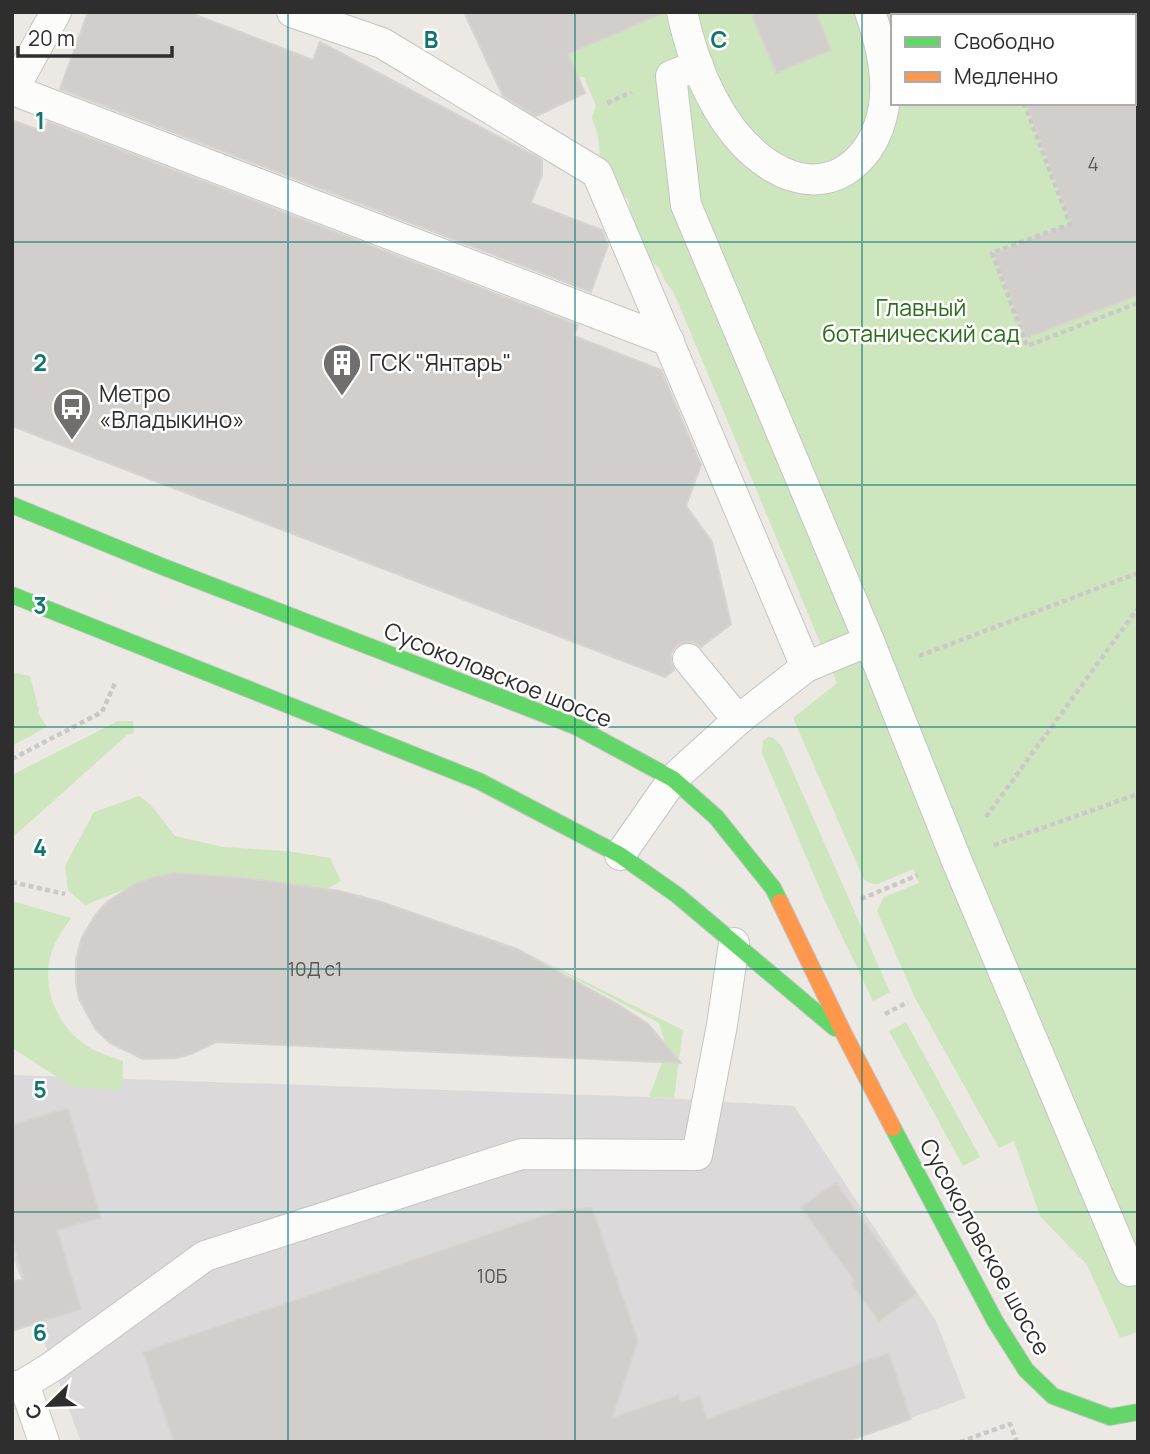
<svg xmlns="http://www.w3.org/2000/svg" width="1150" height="1454" font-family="Manrope,sans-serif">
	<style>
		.industrial { fill: #dcd9db }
		.green { fill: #cee6be; fill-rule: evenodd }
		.building { fill: #d1cecb; stroke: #d7d4d0; stroke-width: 2 }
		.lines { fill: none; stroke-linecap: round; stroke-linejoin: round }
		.lane-casing { stroke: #c5c4c5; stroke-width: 32 }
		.fast-casing { stroke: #c5c4c5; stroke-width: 18 }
		.slow-casing { stroke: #c5c4c5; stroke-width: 18 }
		.path { stroke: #c9c9c8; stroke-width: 4.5; stroke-dasharray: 5 3.5; stroke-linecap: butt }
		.lane { stroke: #fcfcfb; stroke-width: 30 }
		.fast { stroke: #63d668; stroke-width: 16 }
		.slow { stroke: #ff974d; stroke-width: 16 }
		.grid { fill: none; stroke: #0f766e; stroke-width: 2; stroke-opacity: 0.55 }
		.labels { text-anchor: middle; stroke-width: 5; stroke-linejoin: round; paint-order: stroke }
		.number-label { font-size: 19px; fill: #585857 }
		.park-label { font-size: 23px; fill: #2c6e1b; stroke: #fff }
		.poi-label { font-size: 23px; fill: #2e2e2e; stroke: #fff; text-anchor: start }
		.street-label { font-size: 23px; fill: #2e2e2e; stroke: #fff }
		.grid-label { font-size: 23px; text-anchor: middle; font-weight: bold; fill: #0f766e; stroke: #fff; stroke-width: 5; stroke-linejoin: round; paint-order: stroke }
	</style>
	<rect width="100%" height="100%" fill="#ece8e4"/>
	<polygon class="industrial" points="12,1075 649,1097 794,1106 936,1321 966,1398 845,1442 81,1442 12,1254"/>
	<g class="green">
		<path d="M525,12H1138V1332L1120,1338L1087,1265L1040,1216L1014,1141L999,1148L915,998L877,911L884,897L919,883L913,869L878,884H873L864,880L793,718L837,683L674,293L665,281L659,268L640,251L629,225L631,212L628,199L608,183L602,172L598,136L592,118L596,106L584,77H565ZM893,16H1134V103H893Z"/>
		<polygon points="12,672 30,676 39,710 38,713 47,727 12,746"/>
		<polygon points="118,721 133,721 134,733 127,735 12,838 12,775"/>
		<polygon points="768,737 774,738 782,747 890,992 873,1001 825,901 762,753 763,741"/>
		<polygon points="139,796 151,805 175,836 223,847 287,851 330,858 341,881 319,893 141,883 85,905 68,890 65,866 94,812"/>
		<path d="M12,901L71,918C65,927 58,936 54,946C39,980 54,1022 83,1043C94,1052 110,1056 123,1061L122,1090L73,1087L12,1048Z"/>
		<polygon points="523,951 683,1030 674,1098 649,1097 667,1049 659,1023"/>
		<polygon points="906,1022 980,1157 963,1166 889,1031"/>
	</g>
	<g class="building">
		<polygon points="88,12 188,12 313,60 320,42 535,156 542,160 542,175 531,203 602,230 608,245 591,292 60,89"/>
		<polygon points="464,12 665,12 568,54 585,93 536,116 503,96"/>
		<polygon points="751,12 816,12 831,50 776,73"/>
		<polygon points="1026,103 1138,103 1138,295 1026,338 994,254 1072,224"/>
		<polygon points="12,120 44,132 48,122 578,325 574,336 661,370 701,465 686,506 712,542 731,624 701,647 694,642 686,642 677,645 671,653 671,661 674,670 665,677 12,426"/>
		<polygon points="174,873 245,878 340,891 381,902 517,949 619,1005 648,1024 681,1063 216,1042 191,1054 176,1058 143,1059 110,1043 96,1030 79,999 76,983 76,960 82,937 96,914 107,902 135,884 153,877"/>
		<polygon points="68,1108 101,1218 57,1230 81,1309 12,1331 12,1281 24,1280 12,1239 12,1125"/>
		<polygon points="836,1183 916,1294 879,1321 852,1284 855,1281 801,1207"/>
		<polygon points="592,1208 638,1341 612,1418 678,1395 681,1403 699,1396 707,1419 889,1353 911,1419 845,1442 174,1442 143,1352 560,1210"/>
	</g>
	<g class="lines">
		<g class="lane-casing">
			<g id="lane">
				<polyline points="56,12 13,90 669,341"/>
				<polyline points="292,12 382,43 597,173 806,667 738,720 673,779 620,855"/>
				<path d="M682,12C694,68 721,135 771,166C830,203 881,158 885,96C887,68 879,38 870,12"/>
				<polyline points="698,65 671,76 686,205 869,641 956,859 1130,1271"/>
				<polyline points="688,659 738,720"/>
				<polyline points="806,667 869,641"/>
				<polyline points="24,1384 44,1442"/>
				<polyline points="12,1388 24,1384 53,1366 205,1256 521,1154 697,1155 722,1025 734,943"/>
			</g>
		</g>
		<g class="fast-casing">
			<g id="fast">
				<polyline points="12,505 161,566 575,726 673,779 716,817 773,888 780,902"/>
				<polyline points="12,595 479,781 620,855 677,895 835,1028"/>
				<polyline points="893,1128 995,1321 1026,1370 1053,1396 1110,1417 1138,1412"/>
			</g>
		</g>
		<g class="slow-casing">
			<polyline id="slow" points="780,902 845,1036 893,1128"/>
		</g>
		<g class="path">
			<polyline points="940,12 942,16"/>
			<polyline points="607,103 632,92"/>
			<polyline points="1024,103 1070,224 992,253 1027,346 1138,303"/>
			<polyline points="919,656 1138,573"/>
			<polyline points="12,759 102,712 115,683"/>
			<polyline points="986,817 1138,608"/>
			<polyline points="994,845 1138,794"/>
			<polyline points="12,882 65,894"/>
			<polyline points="861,899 918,875"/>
			<polyline points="885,1014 908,1002"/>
			<polyline points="960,1442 1010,1424 1017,1442"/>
		</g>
		<use href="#lane" class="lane"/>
		<use href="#fast" class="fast"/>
		<use href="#slow" class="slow"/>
	</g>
	<path class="grid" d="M288,12V1442M575,12V1442M862,12V1442M12,242H1138M12,485H1138M12,727H1138M12,969H1138M12,1212H1138"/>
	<defs>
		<g id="building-pin" transform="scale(2.0125)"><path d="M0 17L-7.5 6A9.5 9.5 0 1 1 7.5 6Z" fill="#706f6e" stroke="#fff"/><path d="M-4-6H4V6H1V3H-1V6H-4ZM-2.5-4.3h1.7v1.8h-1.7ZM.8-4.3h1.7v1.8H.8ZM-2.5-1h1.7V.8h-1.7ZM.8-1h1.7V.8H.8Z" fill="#fff"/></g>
		<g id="bus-pin" transform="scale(2.0125)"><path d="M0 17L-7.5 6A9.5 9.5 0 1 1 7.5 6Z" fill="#706f6e" stroke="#fff"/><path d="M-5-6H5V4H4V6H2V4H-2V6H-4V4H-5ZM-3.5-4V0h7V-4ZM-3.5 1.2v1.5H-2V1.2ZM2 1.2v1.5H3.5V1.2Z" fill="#fff"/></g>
	</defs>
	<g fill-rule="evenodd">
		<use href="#building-pin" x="342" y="363"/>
		<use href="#bus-pin" x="72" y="407"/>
	</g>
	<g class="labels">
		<g class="number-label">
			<text x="1093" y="171">4</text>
			<text x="315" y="976">10Д с1</text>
			<text x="492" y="1283">10Б</text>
		</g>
		<g class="park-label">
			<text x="921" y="316">Главный<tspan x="921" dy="26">ботанический сад</tspan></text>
		</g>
		<g class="poi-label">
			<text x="369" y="371">ГСК "Янтарь"</text>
			<text x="99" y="402">Метро<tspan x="99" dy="26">«Владыкино»</tspan></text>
		</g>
		<g class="street-label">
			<text transform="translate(498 675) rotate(22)" y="8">Сусоколовское шоссе</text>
			<text transform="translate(985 1247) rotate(61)" y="8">Сусоколовское шоссе</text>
		</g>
	</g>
	<g class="grid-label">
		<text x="431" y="48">B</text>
		<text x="719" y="48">C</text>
		<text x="40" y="129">1</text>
		<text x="40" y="371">2</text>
		<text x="40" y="614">3</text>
		<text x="40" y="856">4</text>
		<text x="40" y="1098">5</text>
		<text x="40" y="1341">6</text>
	</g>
	<rect width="1150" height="1454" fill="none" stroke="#2e2e2e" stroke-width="28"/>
	<rect x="891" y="14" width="245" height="91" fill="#ffffff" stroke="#ababab" stroke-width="2"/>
	<rect x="905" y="37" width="35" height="10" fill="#63d668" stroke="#ababab" stroke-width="2"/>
	<text x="954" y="49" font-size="21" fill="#2e2e2e">Свободно</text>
	<rect x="905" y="72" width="35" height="10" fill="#ff974d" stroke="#ababab" stroke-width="2"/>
	<text x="954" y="84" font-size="21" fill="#2e2e2e">Медленно</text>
	<g transform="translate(49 1405) rotate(247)" stroke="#ffffff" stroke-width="5" paint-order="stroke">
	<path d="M0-5L12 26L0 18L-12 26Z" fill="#2e2e2e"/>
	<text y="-10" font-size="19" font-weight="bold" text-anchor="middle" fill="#2e2e2e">С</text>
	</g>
	<path d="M18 46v10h154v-10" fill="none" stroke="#2e2e2e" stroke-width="3.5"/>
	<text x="28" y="46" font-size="21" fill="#2e2e2e" stroke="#ffffff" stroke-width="5" paint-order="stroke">20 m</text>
</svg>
